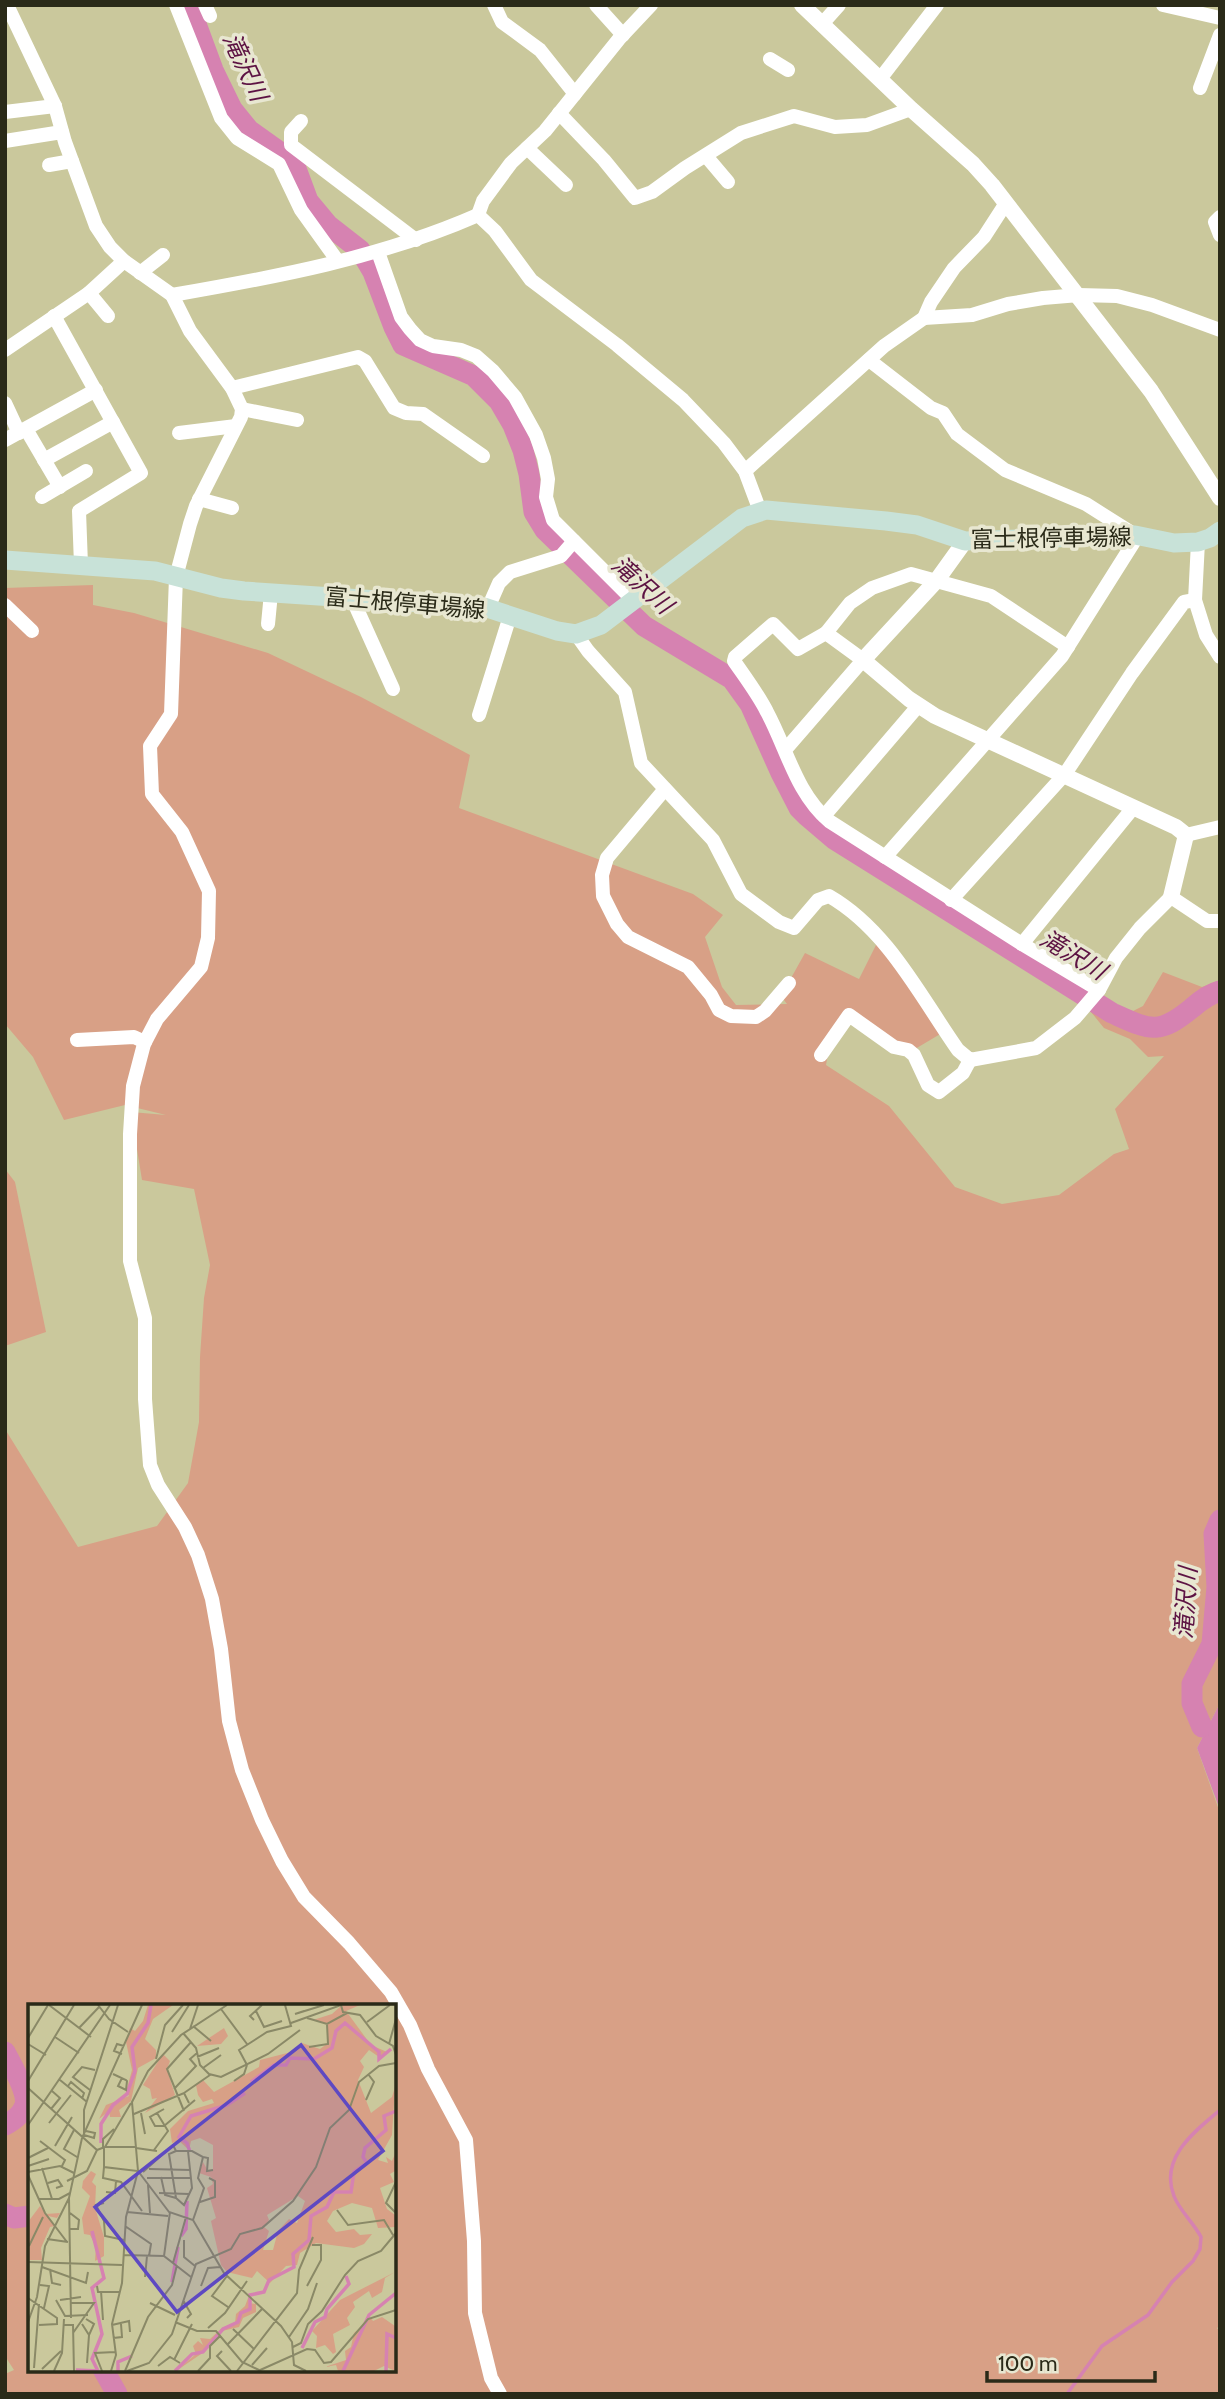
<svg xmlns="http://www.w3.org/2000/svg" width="1225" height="2399" font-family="Cabin,'Noto Sans JP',sans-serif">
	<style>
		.green { fill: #d8a086; fill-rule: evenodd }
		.water { fill: #d682b1 }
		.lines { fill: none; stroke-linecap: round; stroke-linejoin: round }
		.stream { stroke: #d682b1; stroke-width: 3.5 }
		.river { stroke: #d682b1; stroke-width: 21 }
		.minor { stroke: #fff; stroke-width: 14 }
		.tertiary { stroke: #fff; stroke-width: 16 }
		.secondary { stroke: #c8e2d8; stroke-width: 19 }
		.labels { text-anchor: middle; stroke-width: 7; stroke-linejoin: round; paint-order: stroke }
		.street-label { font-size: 23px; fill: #2a2a18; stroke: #e8e7d1 }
		.water-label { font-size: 24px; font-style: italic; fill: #5d1343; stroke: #e8e7d1 }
		.inset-river { fill: none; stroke: #d682b1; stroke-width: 3.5 }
		.inset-road { fill: none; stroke: #8a8967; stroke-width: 2 }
		.view { fill: #5e49c2; fill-opacity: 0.15; stroke: #5e49c2; stroke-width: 3.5 }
		.inset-edge { fill: none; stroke: #2a2a18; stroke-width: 3.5 }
	</style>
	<rect width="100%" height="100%" fill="#cac89c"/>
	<g class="green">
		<path d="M93,585V605L134,613L268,653L361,697L470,755L459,808L693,894L723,915L705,937L722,987L736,1005L787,1004L781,996L805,953L859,979L879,939L942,1033L915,1049L901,1047L853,1018L833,1026L826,1065L889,1106L955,1187L1002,1204L1059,1195L1114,1154L1129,1149L1115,1109L1164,1056L1148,1057L1130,1039L1104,1028L1091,1012L1098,1001L1133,1011L1143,1006L1163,972L1202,987L1220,980V1703L1197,1748L1220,1813V2322L1217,2329H1220V2394H5V2374L14,2370L5,2356V1429L78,1547L157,1526L188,1483L199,1422L200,1357L204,1298L210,1265L194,1189L142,1180L131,1112L166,1115L125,1105L64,1120L33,1057L5,1024V588ZM30,2005H394V2369H30Z"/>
		<polygon points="5,1169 15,1182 46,1332 5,1346"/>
	</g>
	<polygon class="water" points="1220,1703 1220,1810 1197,1748"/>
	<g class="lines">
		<path class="stream" d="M1067,2394L1102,2346L1148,2315L1172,2282L1193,2261L1200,2249L1201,2237C1194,2223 1179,2210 1174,2196C1159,2158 1195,2131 1220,2110"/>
		<g class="river">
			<path d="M189,5L213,70L232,109L249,130L277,150L295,166L308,201L328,225L360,250L373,272L394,327L403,345L474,376L499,401L513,425L523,450L529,474L534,512L545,530L644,626L732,679L750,704L781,773L799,808L807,816L834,839L1112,1013C1150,1030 1158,1036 1192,1008C1200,1001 1209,994 1220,991"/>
			<polyline points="1202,1727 1192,1703 1192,1684 1212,1644 1217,1587 1214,1534 1220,1520"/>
			<path d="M5,2052C11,2063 28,2093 25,2105C22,2114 13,2121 5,2125"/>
			<polyline points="5,2214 14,2218 30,2216"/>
			<polyline points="103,2369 117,2394"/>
		</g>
		<g class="minor">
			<polyline points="7,5 55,106 65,142 96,226 110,247 124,261 172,295 190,331 232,388 242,409 241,417 196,506 190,524 176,577 171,714 150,746 152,794 182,832 209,891 208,938 201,967 157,1019 144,1044 133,1086 130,1134 130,1261 145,1318 145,1399 150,1465 158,1485 185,1527 198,1555 212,1599 221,1649 229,1721 242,1770 262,1820 282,1861 304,1897 349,1943 391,1992 410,2025 428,2069 466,2140 474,2241 475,2313 491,2378 500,2394"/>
			<polyline points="176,5 221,118 237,138 279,164 301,210 337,260"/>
			<polyline points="205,5 210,16"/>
			<polyline points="494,5 502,22 540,50 575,94"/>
			<polyline points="596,5 623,35"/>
			<polyline points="1163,5 1220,18"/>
			<polyline points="822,24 839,5"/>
			<polyline points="770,59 788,70"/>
			<polyline points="880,79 937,5"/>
			<polyline points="1200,88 1220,35"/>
			<polyline points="5,112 55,106"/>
			<polyline points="559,113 604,160 635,198 652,192 685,168 741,133 794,116 835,127 867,125 911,109"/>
			<polyline points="301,121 291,132 291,145 416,240"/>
			<polyline points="5,141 62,132"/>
			<polyline points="527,148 566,185"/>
			<polyline points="706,156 728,182"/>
			<polyline points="49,165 72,161"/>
			<polyline points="478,215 483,201 511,163 545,131 619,39 651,5"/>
			<polyline points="1220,217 1215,222 1220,235"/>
			<polyline points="378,252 401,317 410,329 420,340 433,346 461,350 476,356 493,371 515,397 536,435 544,458 548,479 546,497 553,520 634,601"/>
			<polyline points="140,273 163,255"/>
			<polyline points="89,293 108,316"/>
			<path d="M172,295C276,277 380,258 478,215L495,231L531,280L617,345L683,400L704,422L724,443L745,471L760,511"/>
			<polyline points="54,316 141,473 79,511 81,565"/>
			<polyline points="924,318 972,315 1008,304 1043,298 1079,295 1117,296 1152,305 1220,330"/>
			<polyline points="5,350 89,293 124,261"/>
			<polyline points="869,360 931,408 943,413 957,434 1005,470 1086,504 1135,535"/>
			<polyline points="232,388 358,357 365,361 394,408 406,413 423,414 483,456"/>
			<polyline points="5,403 19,433"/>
			<polyline points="242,409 297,420"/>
			<polyline points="26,429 60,487"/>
			<polyline points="179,433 236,426"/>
			<polyline points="5,440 96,390"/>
			<polyline points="44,460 113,422"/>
			<polyline points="745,471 884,346 924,318 931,302 954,268 984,237 1006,203"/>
			<polyline points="42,497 86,471"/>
			<polyline points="199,499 232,508"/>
			<polyline points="1198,542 1195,600 1206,635 1220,657"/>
			<polyline points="352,598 393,689"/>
			<polyline points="5,605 32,631"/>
			<polyline points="488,608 499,583 510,572 561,556 574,541"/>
			<polyline points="268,624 271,593"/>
			<polyline points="826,633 850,603 872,588 911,574 991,596 1068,647"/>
			<path d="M576,634L588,651L625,692L641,763L713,840L741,894L779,922L794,928L818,900L829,896C888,930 920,996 958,1050L970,1060L1036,1048L1075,1018L1099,990L1116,958L1140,928L1171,897L1207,921H1220"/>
			<polyline points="479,715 510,616"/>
			<path d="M785,750L863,660L826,633L798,649L773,624L735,657L734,661C745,677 758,694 767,712C787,749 796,793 829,821L1022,944L1099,990"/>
			<polyline points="665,789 607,858 602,875 603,896 617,924 628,937 688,967 711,995 719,1010 731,1016 756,1017 765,1011 789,983"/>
			<polyline points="824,816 919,705"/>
			<polyline points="1186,835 1220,827"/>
			<polyline points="885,857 1062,656 1137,537"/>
			<polyline points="951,900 1065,774 1132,673 1184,602 1195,600"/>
			<polyline points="1022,944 1133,808"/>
			<polyline points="77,1040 134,1037 145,1042"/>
			<polyline points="821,1055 849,1015 894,1047 908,1050 914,1055 928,1085 939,1092 963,1073 970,1060"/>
		</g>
		<g class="tertiary">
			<polyline points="802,5 911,109 973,164 992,185 1151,391 1220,498"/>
			<polyline points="965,541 937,580 863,660 909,699 935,716 1176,827 1186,835 1171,897"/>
		</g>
		<polyline class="secondary" points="5,560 155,571 221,588 244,591 484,607 557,631 576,634 601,625 742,518 766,510 886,521 917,525 965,541 1135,535 1174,543 1198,542 1210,538 1220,531"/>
	</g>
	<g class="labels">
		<g class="street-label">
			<text transform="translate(1051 538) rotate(-1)" y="8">富士根停車場線</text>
			<text transform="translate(405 603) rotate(5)" y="8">富士根停車場線</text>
		</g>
		<g class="water-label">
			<text transform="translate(245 67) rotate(65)" y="8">滝沢川</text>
			<text transform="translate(642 585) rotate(42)" y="8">滝沢川</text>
			<text transform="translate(1073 955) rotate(31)" y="8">滝沢川</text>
			<text transform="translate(1186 1603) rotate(-86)" y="8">滝沢川</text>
		</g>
	</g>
	<g transform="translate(28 2004)">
		<rect width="368" height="368" fill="#cac89c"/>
		<path d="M120,1H145L125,15L117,35L128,46V54L110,64L103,97L91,106L93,113H82L81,107L71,115L78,101L101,92L98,88L104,66L98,38L102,24L107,27L115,17ZM314,1H332L318,7L343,41L359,48L351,53L341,46L332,57L336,63L330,76L343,109L364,93L367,83L364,131L350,156L360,159L358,153L364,157L367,150V167L362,170L366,178L352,184L359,205L367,211V223L350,224L344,204L324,199L305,207L299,217L308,228L326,225L332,231L344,230L336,240L326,244L288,239L272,249L269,261L258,262L242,279L229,267L224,274L199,268L193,261L183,217L188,214L179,184L185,180L183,173L171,169L175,158L180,167L185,165V141L172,134L163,137L161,146L151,137L144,139L142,125L160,107L186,99L184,95L175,98L170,91L168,81L175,76L186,88L231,63L232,56L267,47L274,39L292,45L300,39L299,20L285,16L304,10ZM270,192L277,197L269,219L261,215L250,227L245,246H235L241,227L236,223L241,216L239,211ZM196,24L200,32L193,40L169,42ZM135,50L142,57L139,65L147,91L117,109L129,94L124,95L122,85L115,81ZM63,167L68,170L64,178L68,182L67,204L76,233V252L67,257L68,243L62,231L56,230L54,214L62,192L54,184L55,177ZM12,202L18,210L32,209L29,214L20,212L27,222L22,223L13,244L14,256H0V218ZM367,268L357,274L354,288L344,294L341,287L325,298L327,303L319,314L322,321L305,330L308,348L305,350L297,341L288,344L289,332L284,327L312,296ZM222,289L221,299L228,300V308L215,314L211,323L194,327L176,348L148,367L168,350L165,342L170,337L175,341L172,334L182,335L194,324L207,319L208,310L217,302ZM354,313L367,322V367L356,362L346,367H310L308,361L297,363L318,356L317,347L323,343L326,329L343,314L345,317Z" fill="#d8a086" fill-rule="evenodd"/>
		<path class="inset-river" d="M223,78L246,61H258L262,54L286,55L304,44L308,27L317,19L351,48V55L363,45M73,139V120L85,101L99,90L107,67L104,43L120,19L123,1M162,148L159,139L151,133L163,112L199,101L217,89M64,227L76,274L64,284L74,330L64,355L70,367M153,232L158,225L159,197M144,278L150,243M274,344L287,318L297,313L299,305L321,280L318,272M48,366L70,367M90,367V358L104,352M147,367L164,350L175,348L195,325L210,318L213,309L222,305V291L236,288L241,276L266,263L265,250L281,236L283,212L299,203L306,188H323L326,168L339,159L335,153L337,144L358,126L356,112L368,107M315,367L341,311L368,289M358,367L359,330L368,334"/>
		<path class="inset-road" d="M21,1L63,33M70,1L81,15L100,28M199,1L153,31L120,67L104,98L110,167L141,208L165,216L196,269L253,322L264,338L266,361L278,367M193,5L219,40M228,7L236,23L254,17M277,7H276L267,10L296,1M279,14L299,20L319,9M226,16L222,12L234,1M339,18L362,1M263,19L313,1L315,8L332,11L348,32L365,42L368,51M165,22L183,37M51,24L72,2M162,25L170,1M144,28L161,1M155,29L168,44L172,61L181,70L193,73L240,50L272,26M27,33L51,49M0,34L20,1M0,40L18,51M361,40L368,15M281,43L300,40L299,20M94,50L86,47L89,40L96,42M169,53L191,44M128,55L137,21L155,1M219,61L211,46L239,28L263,22L257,1M175,64L193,51M85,70L98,76L99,77L98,86L90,82L94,74M32,76L59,98M0,77L46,1M206,77L216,70L219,61M40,82L43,78L56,89L54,95M0,84L69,146L77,143L103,99M146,85L168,62L162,55L169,49M62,86L45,73L54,63L67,66M156,89L182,71M338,96L346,78L340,70M23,105L32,94L24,87M136,105L122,113L127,122H136L167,96M156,107L139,65L163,38M113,109L117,130M106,110L156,89L161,99M21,119L43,91M0,121L82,1M46,126L36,145L49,153M58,127L67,129L66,134L56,131V106L90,1M12,137L37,156L34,162M27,142L44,113M77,143H108M75,144V135L86,125M76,144V163L110,167L98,213L94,279L84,320L88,351L83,367M108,144L129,147M126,146L140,127L129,109M148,147L141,150L148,194L156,201L164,184L160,147M175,153L180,154L179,167L185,166M0,154L20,144M0,162L21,155M76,163L75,174L93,178L114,207M14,164L24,195M121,165L163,166M0,168L32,162L46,169M115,168L145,141L148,147H164L175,153L170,174L176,184L165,216M0,171L17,209L39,238M133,173L137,191L148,194M119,174H163M39,177L59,167L69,146M368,178L358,199L368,209M20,179L30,176L34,182L28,184M120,181L122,209M78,188L87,189L88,177M131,189L161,190M41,194L43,314M11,195H31L42,189M172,198L187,193V177L181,174M76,199L68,201L76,217L77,232L96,236M309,206L320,221L356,216L365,231M99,208L140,212M142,208L136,252L163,273M97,222L123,240L121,252M42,225H50L51,216L42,209M19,235L40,238M156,236V253L167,262M1,242L15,213M95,251L136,252M0,258L94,261M145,259L158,213M14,263L58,279L60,268M22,265L24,279L33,281M199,272L184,292L200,303M117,273L119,252M12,281L21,282L16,304M69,282L70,288H92M173,282L180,264L192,263M279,282L293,256V241H284M73,287L75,316M0,294L29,314V320L11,321M28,296L37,312L60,311M32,296L53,293M155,296L163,310L159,314M42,299H66L45,329M122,299L147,311M58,315L66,320L61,331M0,318L9,293L17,242L41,194L54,134L114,1M147,318L169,327H188L214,358L231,366M54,320L61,331L59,359M36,321H45L46,367M84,321L101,317L102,328M180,324L197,309L219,277M205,325L226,345M261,333L280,305L289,279M85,334L94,333L93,320M199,341L235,304M265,343L273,339L280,320L294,307L317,271L330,257L353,247L368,229M194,347L189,352L203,367M146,356L164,320M224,361L239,344M130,362L142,353L152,359M6,364L11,300M14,365L33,347M26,367L34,349L36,315M74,367L67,349L87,348M97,367L120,313L144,281L149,261M99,367L121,359L144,330L168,260L203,245L212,230L234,224L265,197L288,163L302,124L321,106L331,78L351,62L368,59M170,367L182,354V342L192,332M209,367L269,289L271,266L285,233M230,367L279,345L287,346L296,359L303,358L340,315L368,306"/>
		<path class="view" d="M273,41L355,147L149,308L67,203Z"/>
		<rect width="368" height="368" class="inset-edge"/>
	</g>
	<rect width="1225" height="2399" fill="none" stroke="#2a2a18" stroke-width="14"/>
	<path d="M987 2371v10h168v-10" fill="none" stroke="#2a2a18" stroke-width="3.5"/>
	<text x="998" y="2371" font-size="21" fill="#2a2a18" stroke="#e8e7d1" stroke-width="5" paint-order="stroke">100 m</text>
</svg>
